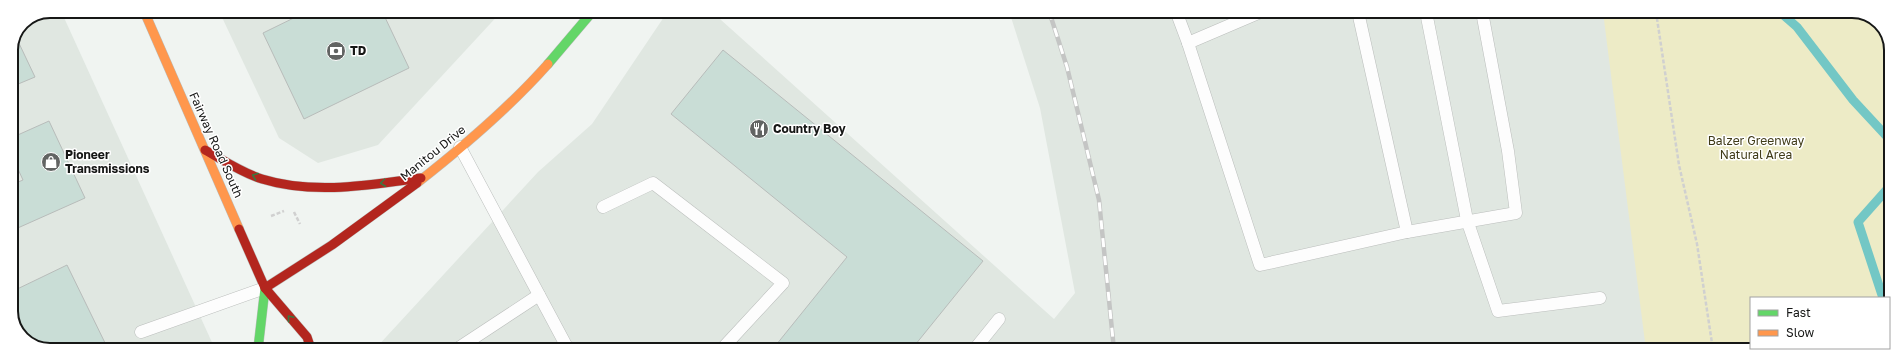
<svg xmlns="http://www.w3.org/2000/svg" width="1902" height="361" font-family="'Golos Text',sans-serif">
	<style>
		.built { fill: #e0e7e1 }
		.green { fill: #edebc6 }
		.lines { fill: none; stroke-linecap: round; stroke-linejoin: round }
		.stream { stroke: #73c7c5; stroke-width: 9 }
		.building { fill: #c9ddd6; stroke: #b8bcba }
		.lane-casing { stroke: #bbbebc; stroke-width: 13 }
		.fast-casing { stroke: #bbbebc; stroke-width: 10 }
		.slow-casing { stroke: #bbbebc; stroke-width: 10 }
		.jam-casing { stroke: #bbbebc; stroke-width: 10 }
		.path { stroke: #d0d0d0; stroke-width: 2.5; stroke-dasharray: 4 2; stroke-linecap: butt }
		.lane { stroke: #fdfdfd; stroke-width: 12 }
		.fast { stroke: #63d668; stroke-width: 9 }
		.slow { stroke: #ff974d; stroke-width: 9 }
		.jam { stroke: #b3261e; stroke-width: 9 }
		.rail-casing { stroke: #c4c5c4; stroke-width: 4.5 }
		.rail { stroke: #fff; stroke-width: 3; stroke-dasharray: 9; stroke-linecap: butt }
		.oneway { stroke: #3c763f }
		.labels { text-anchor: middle; stroke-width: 3; stroke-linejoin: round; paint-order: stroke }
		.poi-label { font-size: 12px; font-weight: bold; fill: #161716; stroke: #fff; text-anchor: start }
		.park-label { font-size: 12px; fill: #403b18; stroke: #fff }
		.street-label { font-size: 12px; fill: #161716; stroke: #fff }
		.rim { fill: none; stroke: #161716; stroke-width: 2 }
	</style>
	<rect width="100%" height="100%" fill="#f0f4f1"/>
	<g class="built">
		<polygon points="51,11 61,11 215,349 43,349 21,337 11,315 11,50 23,22"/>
		<polygon points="219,11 502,11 378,145 318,163 279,138"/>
		<polygon points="668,11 711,11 1054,319 1075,293 1040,108 1009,11 1604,12 1649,350 375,349 538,172 592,124"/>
	</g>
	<polygon class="green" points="1603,12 1859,12 1881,24 1891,46 1890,318 1889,320 1889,298 1751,298 1751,348 1857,348 1852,350 1646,350"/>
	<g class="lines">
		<g class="stream">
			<polyline points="1780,12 1797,27 1853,100 1891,141"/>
			<polyline points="1883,298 1858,222 1890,186"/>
			<polyline points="1889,317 1890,319"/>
		</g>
	</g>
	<g class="building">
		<polygon points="308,11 382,11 409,68 304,119 263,33"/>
		<polygon points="16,37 35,77 11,87 11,50"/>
		<polygon points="723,50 983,261 911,350 772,350 847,257 671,114"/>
		<polygon points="49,121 85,198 11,231 11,185 23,180 11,154 11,138"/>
		<polygon points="67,265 108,349 43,349 26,339 11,311 11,292"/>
	</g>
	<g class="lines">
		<g class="lane-casing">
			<g id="lane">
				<polyline points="1176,11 1188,43 1263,11"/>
				<polyline points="1358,12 1407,232"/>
				<polyline points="1426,12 1467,220 1498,311 1600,298"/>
				<polyline points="1188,43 1260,265 1407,232 1516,213 1508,151 1482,12"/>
				<polyline points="460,147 568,349"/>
				<polyline points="603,207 653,183 783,283 721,350"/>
				<polyline points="141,332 265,288"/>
				<polyline points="457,349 539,295"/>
				<polyline points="974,350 999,319"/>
			</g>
		</g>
		<g class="fast-casing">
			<g id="fast">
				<polyline points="548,64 593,11"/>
				<polyline points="258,349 265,288"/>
			</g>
		</g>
		<g class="slow-casing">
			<g id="slow">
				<polyline points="144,11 239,229"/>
				<path d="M417,183C463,147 509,108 548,64"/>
			</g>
		</g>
		<g class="jam-casing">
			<g id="jam">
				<path d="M205,150C223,160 242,173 262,179C314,195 369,185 421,178"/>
				<polyline points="239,229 265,288 307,337 311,349"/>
				<polyline points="265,288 332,245 417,183"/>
			</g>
		</g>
		<g class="path">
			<polyline points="1656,12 1679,165 1697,244 1713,350"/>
			<polyline points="294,212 300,224"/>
			<polyline points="271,216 284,211"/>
		</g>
		<use href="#lane" class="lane"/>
		<use href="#fast" class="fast"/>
		<use href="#slow" class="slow"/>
		<use href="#jam" class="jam"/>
		<g class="rail-casing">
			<polyline id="rail" points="1049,11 1067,67 1099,200 1114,350"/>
		</g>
		<use href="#rail" class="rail"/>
	</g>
	<defs><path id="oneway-chevron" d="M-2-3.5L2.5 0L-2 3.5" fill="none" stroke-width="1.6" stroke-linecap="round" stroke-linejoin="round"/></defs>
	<g class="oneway">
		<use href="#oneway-chevron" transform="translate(255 176) rotate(-158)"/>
		<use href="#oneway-chevron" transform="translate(383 183) rotate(173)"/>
		<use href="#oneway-chevron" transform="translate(290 318) rotate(-130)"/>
	</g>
	<defs>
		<g id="bank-disc" transform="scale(1)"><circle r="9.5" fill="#626463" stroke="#fff"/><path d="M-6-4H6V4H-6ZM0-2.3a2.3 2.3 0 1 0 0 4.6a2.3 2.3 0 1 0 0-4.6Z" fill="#fff"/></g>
		<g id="restaurant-disc" transform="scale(1)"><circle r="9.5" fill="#626463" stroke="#fff"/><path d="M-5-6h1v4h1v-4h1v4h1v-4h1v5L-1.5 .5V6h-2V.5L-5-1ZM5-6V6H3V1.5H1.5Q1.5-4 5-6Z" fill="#fff"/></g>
		<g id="shop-disc" transform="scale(1)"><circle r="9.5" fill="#626463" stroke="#fff"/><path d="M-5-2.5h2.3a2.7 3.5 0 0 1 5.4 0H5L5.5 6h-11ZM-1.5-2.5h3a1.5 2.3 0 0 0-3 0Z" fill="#fff"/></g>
	</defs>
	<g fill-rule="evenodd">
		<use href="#bank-disc" x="336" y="51"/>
		<use href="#restaurant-disc" x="759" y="129"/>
		<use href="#shop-disc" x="51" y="162"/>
	</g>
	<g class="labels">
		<g class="poi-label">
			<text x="350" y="55">TD</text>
			<text x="773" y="133">Country Boy</text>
			<text x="65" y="159">Pioneer<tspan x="65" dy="14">Transmissions</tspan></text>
		</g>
		<g class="park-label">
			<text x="1756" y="145">Balzer Greenway<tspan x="1756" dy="14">Natural Area</tspan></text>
		</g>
		<g class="street-label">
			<text transform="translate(216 145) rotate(66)" y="4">Fairway Road South</text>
			<text transform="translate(433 153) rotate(-39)" y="4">Manitou Drive</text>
		</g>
	</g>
	<path d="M0 0H1902V361H0ZM50 18H1852A32 32 0 0 1 1884 50V311A32 32 0 0 1 1852 343H50A32 32 0 0 1 18 311V50A32 32 0 0 1 50 18Z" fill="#fff" fill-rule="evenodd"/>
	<path class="rim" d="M50 18H1852A32 32 0 0 1 1884 50V311A32 32 0 0 1 1852 343H50A32 32 0 0 1 18 311V50A32 32 0 0 1 50 18Z"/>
	<rect x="1750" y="297" width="140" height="52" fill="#ffffff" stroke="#a2a2a2"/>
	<rect x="1758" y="310" width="20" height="6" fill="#63d668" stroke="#a2a2a2"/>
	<text x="1786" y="317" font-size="12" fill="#161716">Fast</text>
	<rect x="1758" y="330" width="20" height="6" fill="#ff974d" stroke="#a2a2a2"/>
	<text x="1786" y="337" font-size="12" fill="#161716">Slow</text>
</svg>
